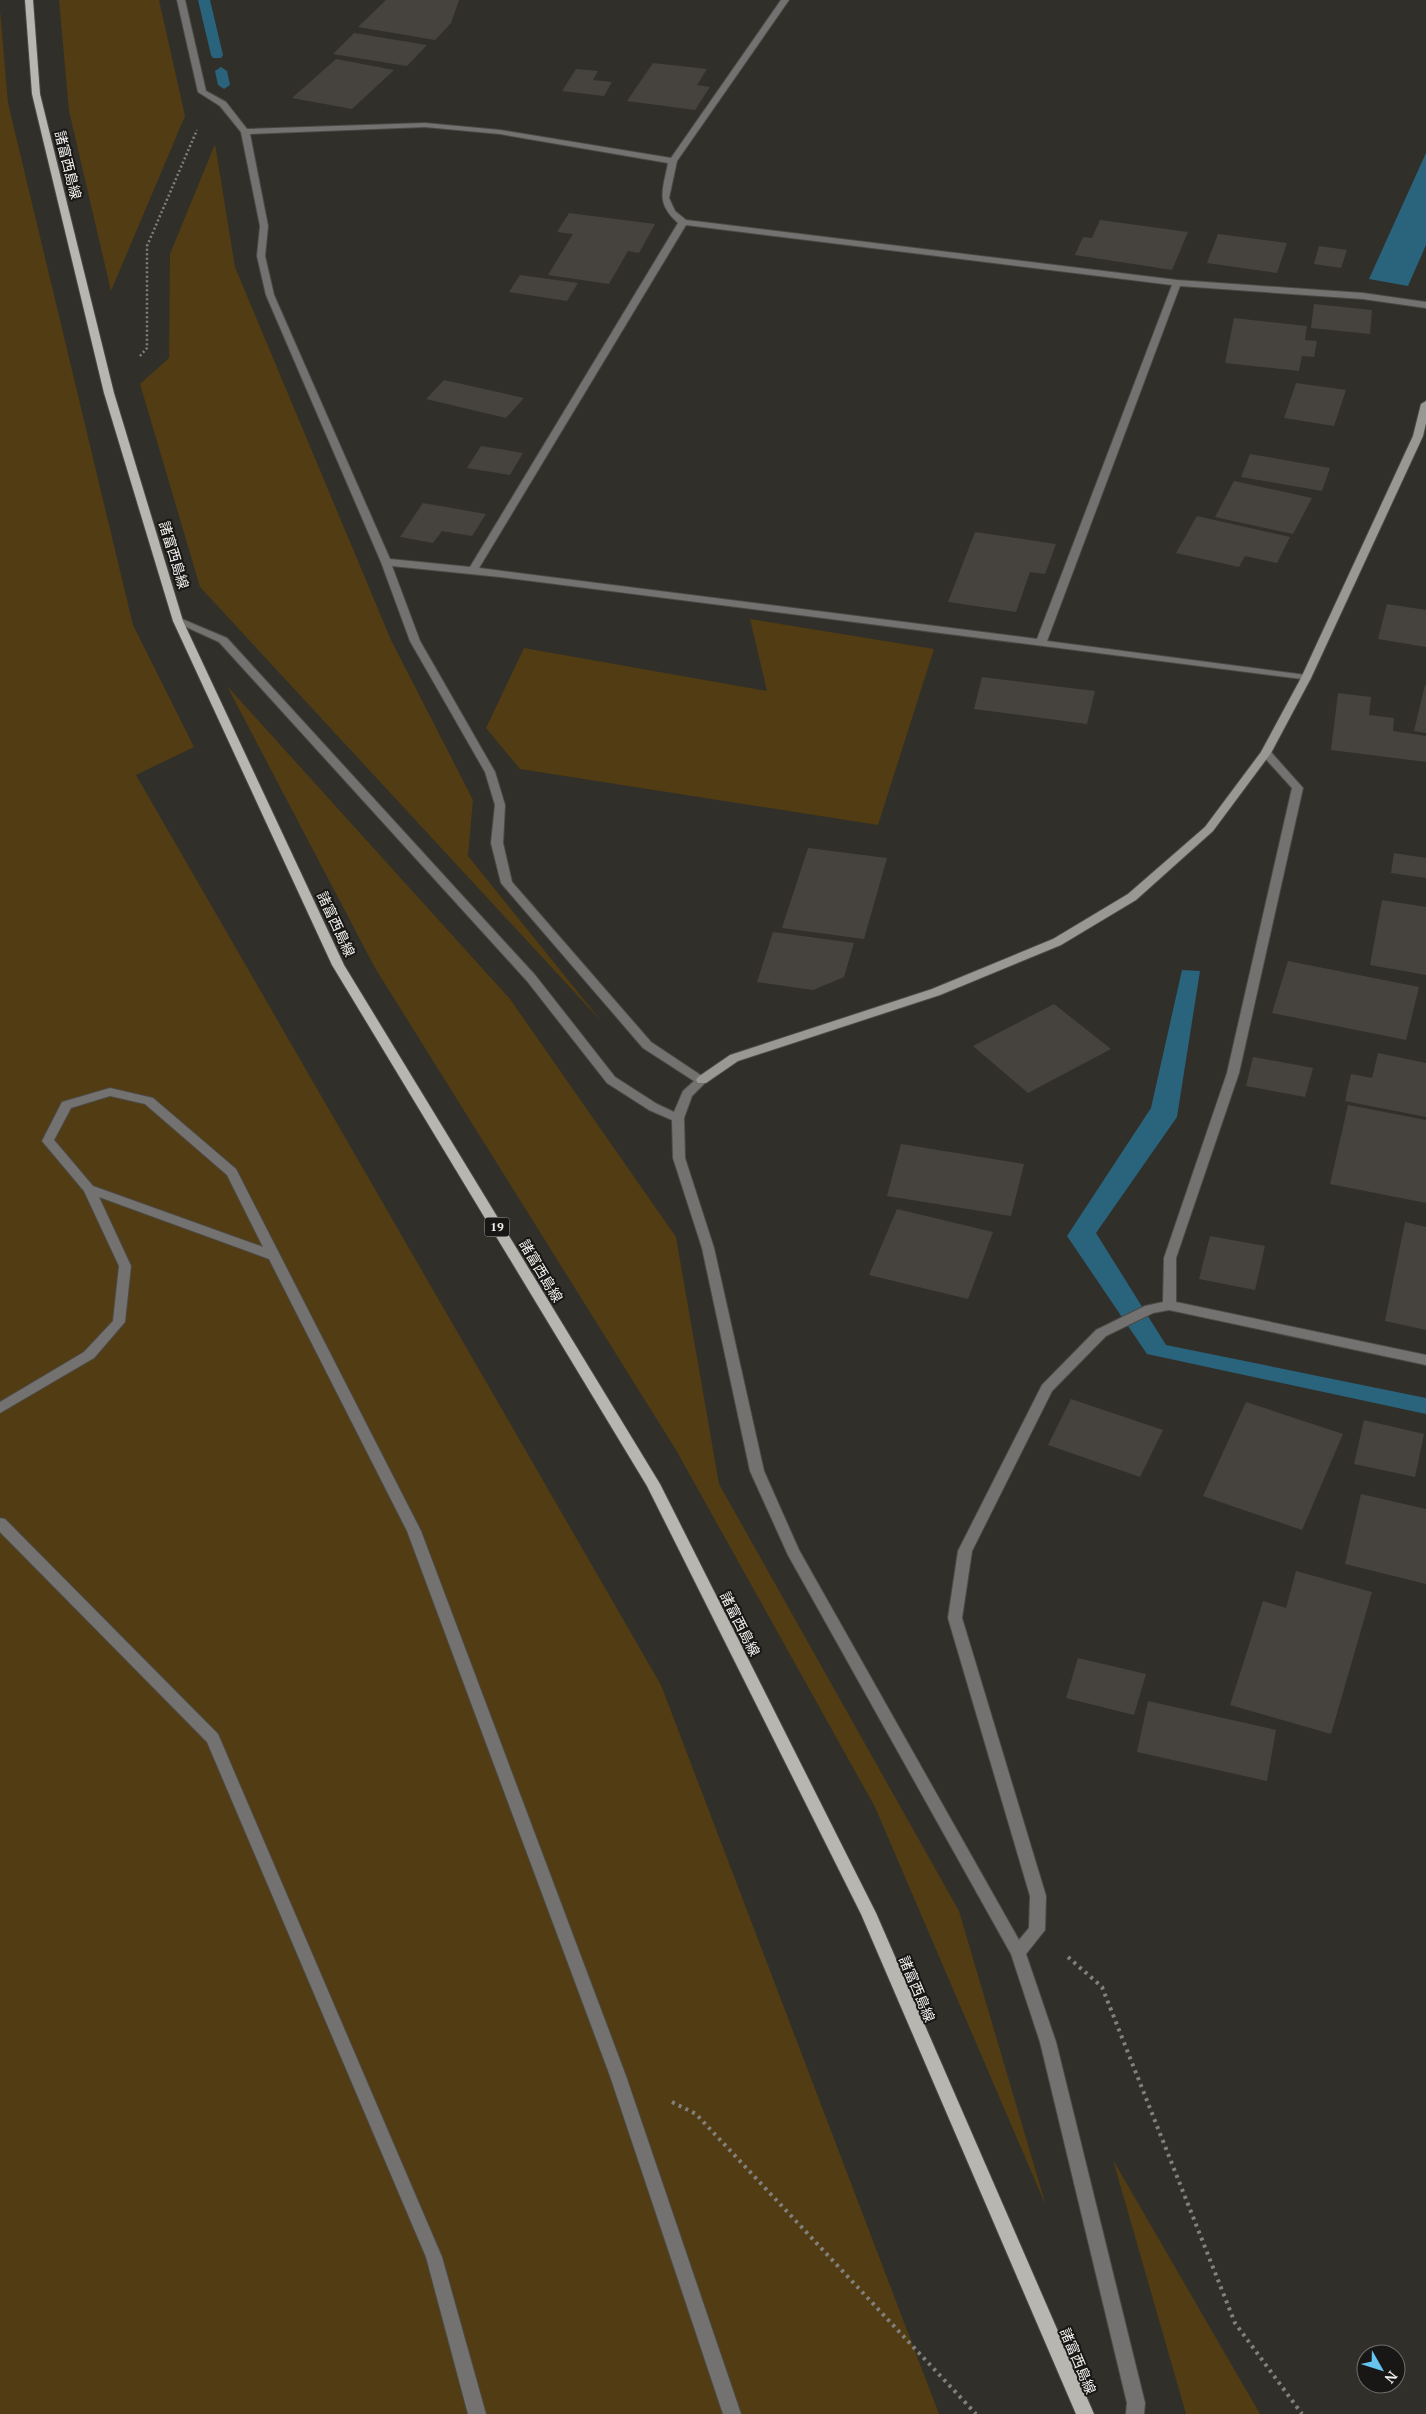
<svg xmlns="http://www.w3.org/2000/svg" width="1426" height="2414" font-family="'PT Serif','Noto Sans JP',serif">
	<style>
		.green { fill: #513c13 }
		.water { fill: #2a637c }
		.lines { fill: none; stroke-linecap: round; stroke-linejoin: round }
		.stream { fill: #2a637c; fill-rule: evenodd }
		.building { fill: #46433f }
		.lane-casing { stroke: #4c4a45; stroke-width: 2 }
		.street-casing { stroke: #4c4a45; stroke-width: 2 }
		.secondary-casing { stroke: #4c4a45; stroke-width: 2 }
		.primary-casing { stroke: #4c4a45; stroke-width: 2 }
		.path-far1 { stroke: #82807c; stroke-width: 2.5; stroke-dasharray: 2 2.5; stroke-linecap: butt }
		.path { stroke: #82807c; stroke-width: 4; stroke-dasharray: 3 4.5; stroke-linecap: butt }
		.lane { fill: #747270; fill-rule: evenodd }
		.street { fill: #747270; fill-rule: evenodd }
		.secondary { fill: #9a9895; fill-rule: evenodd }
		.primary { fill: #b8b6b1; fill-rule: evenodd }
		.labels { text-anchor: middle; stroke-width: 4; stroke-linejoin: round; paint-order: stroke }
		.shield { fill: #181715; stroke: #b1b0ad; stroke-width: 1 }
		.shield-label { font-size: 12px; font-weight: bold; fill: #f2f1ee }
		.street-label { font-size: 14px; fill: #f2f1ee; stroke: #181715 }
	</style>
	<rect width="100%" height="100%" fill="#312f2a"/>
	<g class="green">
		<polygon points="59,0 159,0 185,116 111,291 69,111"/>
		<polygon points="0,10 8,103 133,625 194,747 136,775 661,1685 939,2414 0,2414"/>
		<polygon points="215,144 235,267 391,640 473,800 468,856 602,1022 200,587 140,384 169,358 170,254"/>
		<polygon points="750,619 934,649 878,825 520,769 486,728 524,648 767,691"/>
		<polygon points="227,686 510,999 676,1237 719,1484 959,1911 1046,2206 875,1807 676,1450 375,968"/>
		<polygon points="1113,2160 1260,2414 1186,2414"/>
	</g>
	<g class="water">
		<polygon points="1426,153 1426,245 1408,286 1369,279"/>
		<polygon points="1182,970 1200,971 1177,1117 1096,1233 1166,1345 1426,1398 1426,1414 1147,1354 1067,1236 1151,1108"/>
	</g>
	<g class="lines">
		<g class="stream">
			<polygon points="198,0 210,0 223,55 221,58 213,58 211,55"/>
			<polygon points="221,67 227,71 230,85 224,89 218,85 215,71"/>
		</g>
	</g>
	<g class="building">
		<polygon points="386,0 459,0 451,23 435,40 358,27"/>
		<polygon points="354,33 427,45 407,66 333,54"/>
		<polygon points="336,59 394,70 352,109 292,98"/>
		<polygon points="653,63 707,69 697,85 710,87 695,110 627,101"/>
		<polygon points="576,69 598,71 593,80 612,82 604,96 562,91"/>
		<polygon points="569,213 655,224 639,253 628,251 609,284 548,275 573,234 557,232"/>
		<polygon points="1100,220 1188,232 1172,270 1075,255 1083,237 1092,238"/>
		<polygon points="1218,234 1287,243 1277,273 1207,263"/>
		<polygon points="1319,246 1347,250 1341,268 1314,264"/>
		<polygon points="520,275 578,283 567,301 509,292"/>
		<polygon points="1314,304 1372,310 1370,334 1311,328"/>
		<polygon points="1234,318 1307,326 1305,340 1317,341 1314,357 1302,356 1299,371 1225,363"/>
		<polygon points="444,380 524,398 506,418 426,399"/>
		<polygon points="1296,383 1346,390 1334,426 1284,418"/>
		<polygon points="481,446 523,453 510,475 467,468"/>
		<polygon points="1250,454 1330,468 1322,491 1241,477"/>
		<polygon points="1234,481 1312,498 1293,534 1215,517"/>
		<polygon points="423,503 486,514 472,536 442,531 433,543 400,537"/>
		<polygon points="1197,516 1290,537 1277,563 1245,556 1239,567 1176,553"/>
		<polygon points="975,532 1056,544 1045,574 1030,572 1016,612 948,602"/>
		<polygon points="1387,604 1426,610 1426,647 1378,639"/>
		<polygon points="982,677 1095,691 1087,724 974,709"/>
		<polygon points="1425,685 1426,685 1426,733 1414,731"/>
		<polygon points="1338,693 1371,697 1369,715 1394,718 1393,731 1426,736 1426,762 1331,750"/>
		<polygon points="808,848 887,858 864,939 782,928"/>
		<polygon points="1394,853 1426,858 1426,878 1391,873"/>
		<polygon points="1382,900 1426,907 1426,975 1370,965"/>
		<polygon points="773,932 854,943 844,977 813,990 757,982"/>
		<polygon points="1288,961 1419,987 1406,1040 1272,1013"/>
		<polygon points="1054,1004 1111,1049 1028,1093 973,1046"/>
		<polygon points="1378,1053 1426,1063 1426,1117 1345,1101 1351,1074 1372,1078"/>
		<polygon points="1253,1057 1313,1068 1305,1097 1246,1086"/>
		<polygon points="1348,1105 1426,1120 1426,1203 1330,1184"/>
		<polygon points="901,1144 1024,1164 1011,1216 887,1196"/>
		<polygon points="897,1209 993,1232 968,1299 869,1275"/>
		<polygon points="1405,1222 1426,1227 1426,1330 1385,1321"/>
		<polygon points="1210,1236 1265,1246 1255,1290 1199,1279"/>
		<polygon points="1071,1399 1163,1430 1140,1477 1048,1445"/>
		<polygon points="1246,1402 1343,1434 1302,1530 1203,1496"/>
		<polygon points="1364,1420 1424,1434 1415,1477 1354,1464"/>
		<polygon points="1361,1494 1426,1509 1426,1584 1345,1564"/>
		<polygon points="1296,1571 1372,1592 1331,1734 1230,1705 1263,1601 1286,1608"/>
		<polygon points="1078,1658 1146,1674 1134,1715 1066,1698"/>
		<polygon points="1148,1701 1276,1730 1267,1781 1137,1752"/>
	</g>
	<g class="lines">
		<g class="lane-casing">
			<g id="lane">
				<path d="M110,1088L153,1098L236,1169L421,1531L626,2076L741,2414H723L610,2076L407,1531L269,1259L99,1197L131,1266L125,1322L94,1358L0,1413V1402L84,1352L113,1321L119,1266L84,1191L42,1141L62,1102ZM110,1096L145,1104L227,1175L263,1247L93,1186L54,1140L71,1108Z"/>
				<polygon points="0,1518 5,1519 218,1734 442,2257 486,2414 468,2414 426,2257 207,1742 0,1532"/>
			</g>
		</g>
		<g class="street-casing">
			<path id="street" d="M177,0H185L206,91L226,102L247,129L425,123L500,130L671,158L781,0H789L677,161L669,198L675,211L686,220L1177,280L1363,293L1426,302V308L1363,299L1180,286L1047,641L1306,675L1311,678L1310,680L500,577L392,566L420,641L495,772L505,805L503,843L512,882L651,1042L708,1080L692,1096L684,1118L685,1158L714,1248L764,1471L799,1550L1019,1940L1029,1928L1030,1896L948,1618L958,1551L1042,1385L1096,1330L1145,1306L1163,1302L1164,1258L1227,1073L1292,788L1262,755L1261,753L1262,751H1270L1303,788L1239,1073L1176,1258V1302L1426,1355V1365L1169,1310L1153,1313L1106,1336L1052,1391L972,1551L962,1618L1046,1896L1045,1930L1026,1954L1056,2042L1145,2403L1144,2414H1126L1127,2403L1040,2042L1011,1954L788,1555L750,1471L702,1248L673,1158L672,1120L649,1110L607,1083L527,981L219,642L173,621L174,619H182L227,638L535,975L615,1077L657,1104L674,1112L683,1091L694,1081L643,1048L501,883L491,843L495,805L485,772L410,641L381,562L266,295L257,256L260,226L241,132L220,106L198,92ZM425,127L500,134L668,163C663,190 655,203 678,223L470,567L390,559L274,295L265,256L268,226L250,134ZM686,225L1172,285L1037,639L479,568Z"/>
		</g>
		<g class="secondary-casing">
			<polygon id="secondary" points="1426,401 1426,423 1423,436 1311,678 1271,753 1213,831 1136,900 1061,945 940,995 738,1061 706,1083 698,1083 696,1080 698,1077 730,1055 932,989 1053,939 1128,894 1205,827 1261,752 1301,678 1413,436 1421,404"/>
		</g>
		<g class="primary-casing">
			<polygon id="primary" points="25,0 33,0 40,94 114,393 183,621 344,965 660,1484 876,1913 1094,2414 1076,2414 861,1914 647,1486 332,965 173,621 104,393 32,94"/>
		</g>
		<polyline class="path-far1" points="140,356 147,348 147,246 197,130"/>
		<g class="path">
			<polyline points="1068,1957 1102,1987 1235,2323 1302,2414"/>
			<polyline points="672,2102 696,2114 976,2414"/>
		</g>
		<use href="#lane" class="lane"/>
		<use href="#street" class="street"/>
		<use href="#secondary" class="secondary"/>
		<use href="#primary" class="primary"/>
	</g>
	<g class="labels">
		<rect class="shield" x="484.5" y="1217.5" width="25" height="19" rx="4"/>
		<g class="shield-label">
			<text x="497" y="1231">19</text>
		</g>
		<g class="street-label">
			<text transform="translate(68 165) rotate(76)" y="5">諸富西島線</text>
			<text transform="translate(174 555) rotate(73)" y="5">諸富西島線</text>
			<text transform="translate(336 924) rotate(65)" y="5">諸富西島線</text>
			<text transform="translate(541 1271) rotate(59)" y="5">諸富西島線</text>
			<text transform="translate(740 1624) rotate(63)" y="5">諸富西島線</text>
			<text transform="translate(917 1989) rotate(67)" y="5">諸富西島線</text>
			<text transform="translate(1078 2361) rotate(67)" y="5">諸富西島線</text>
		</g>
	</g>
	<g transform="translate(1381 2369) rotate(129)"><circle r="24" fill="#181715" stroke="#6f6e6c"/>
	<path d="M0-4L9 19L0 12L-9 19Z" fill="#65c5ee"/>
	<text y="-8" font-size="14" font-weight="bold" text-anchor="middle" fill="#f2f1ee">N</text>
	</g>
</svg>
